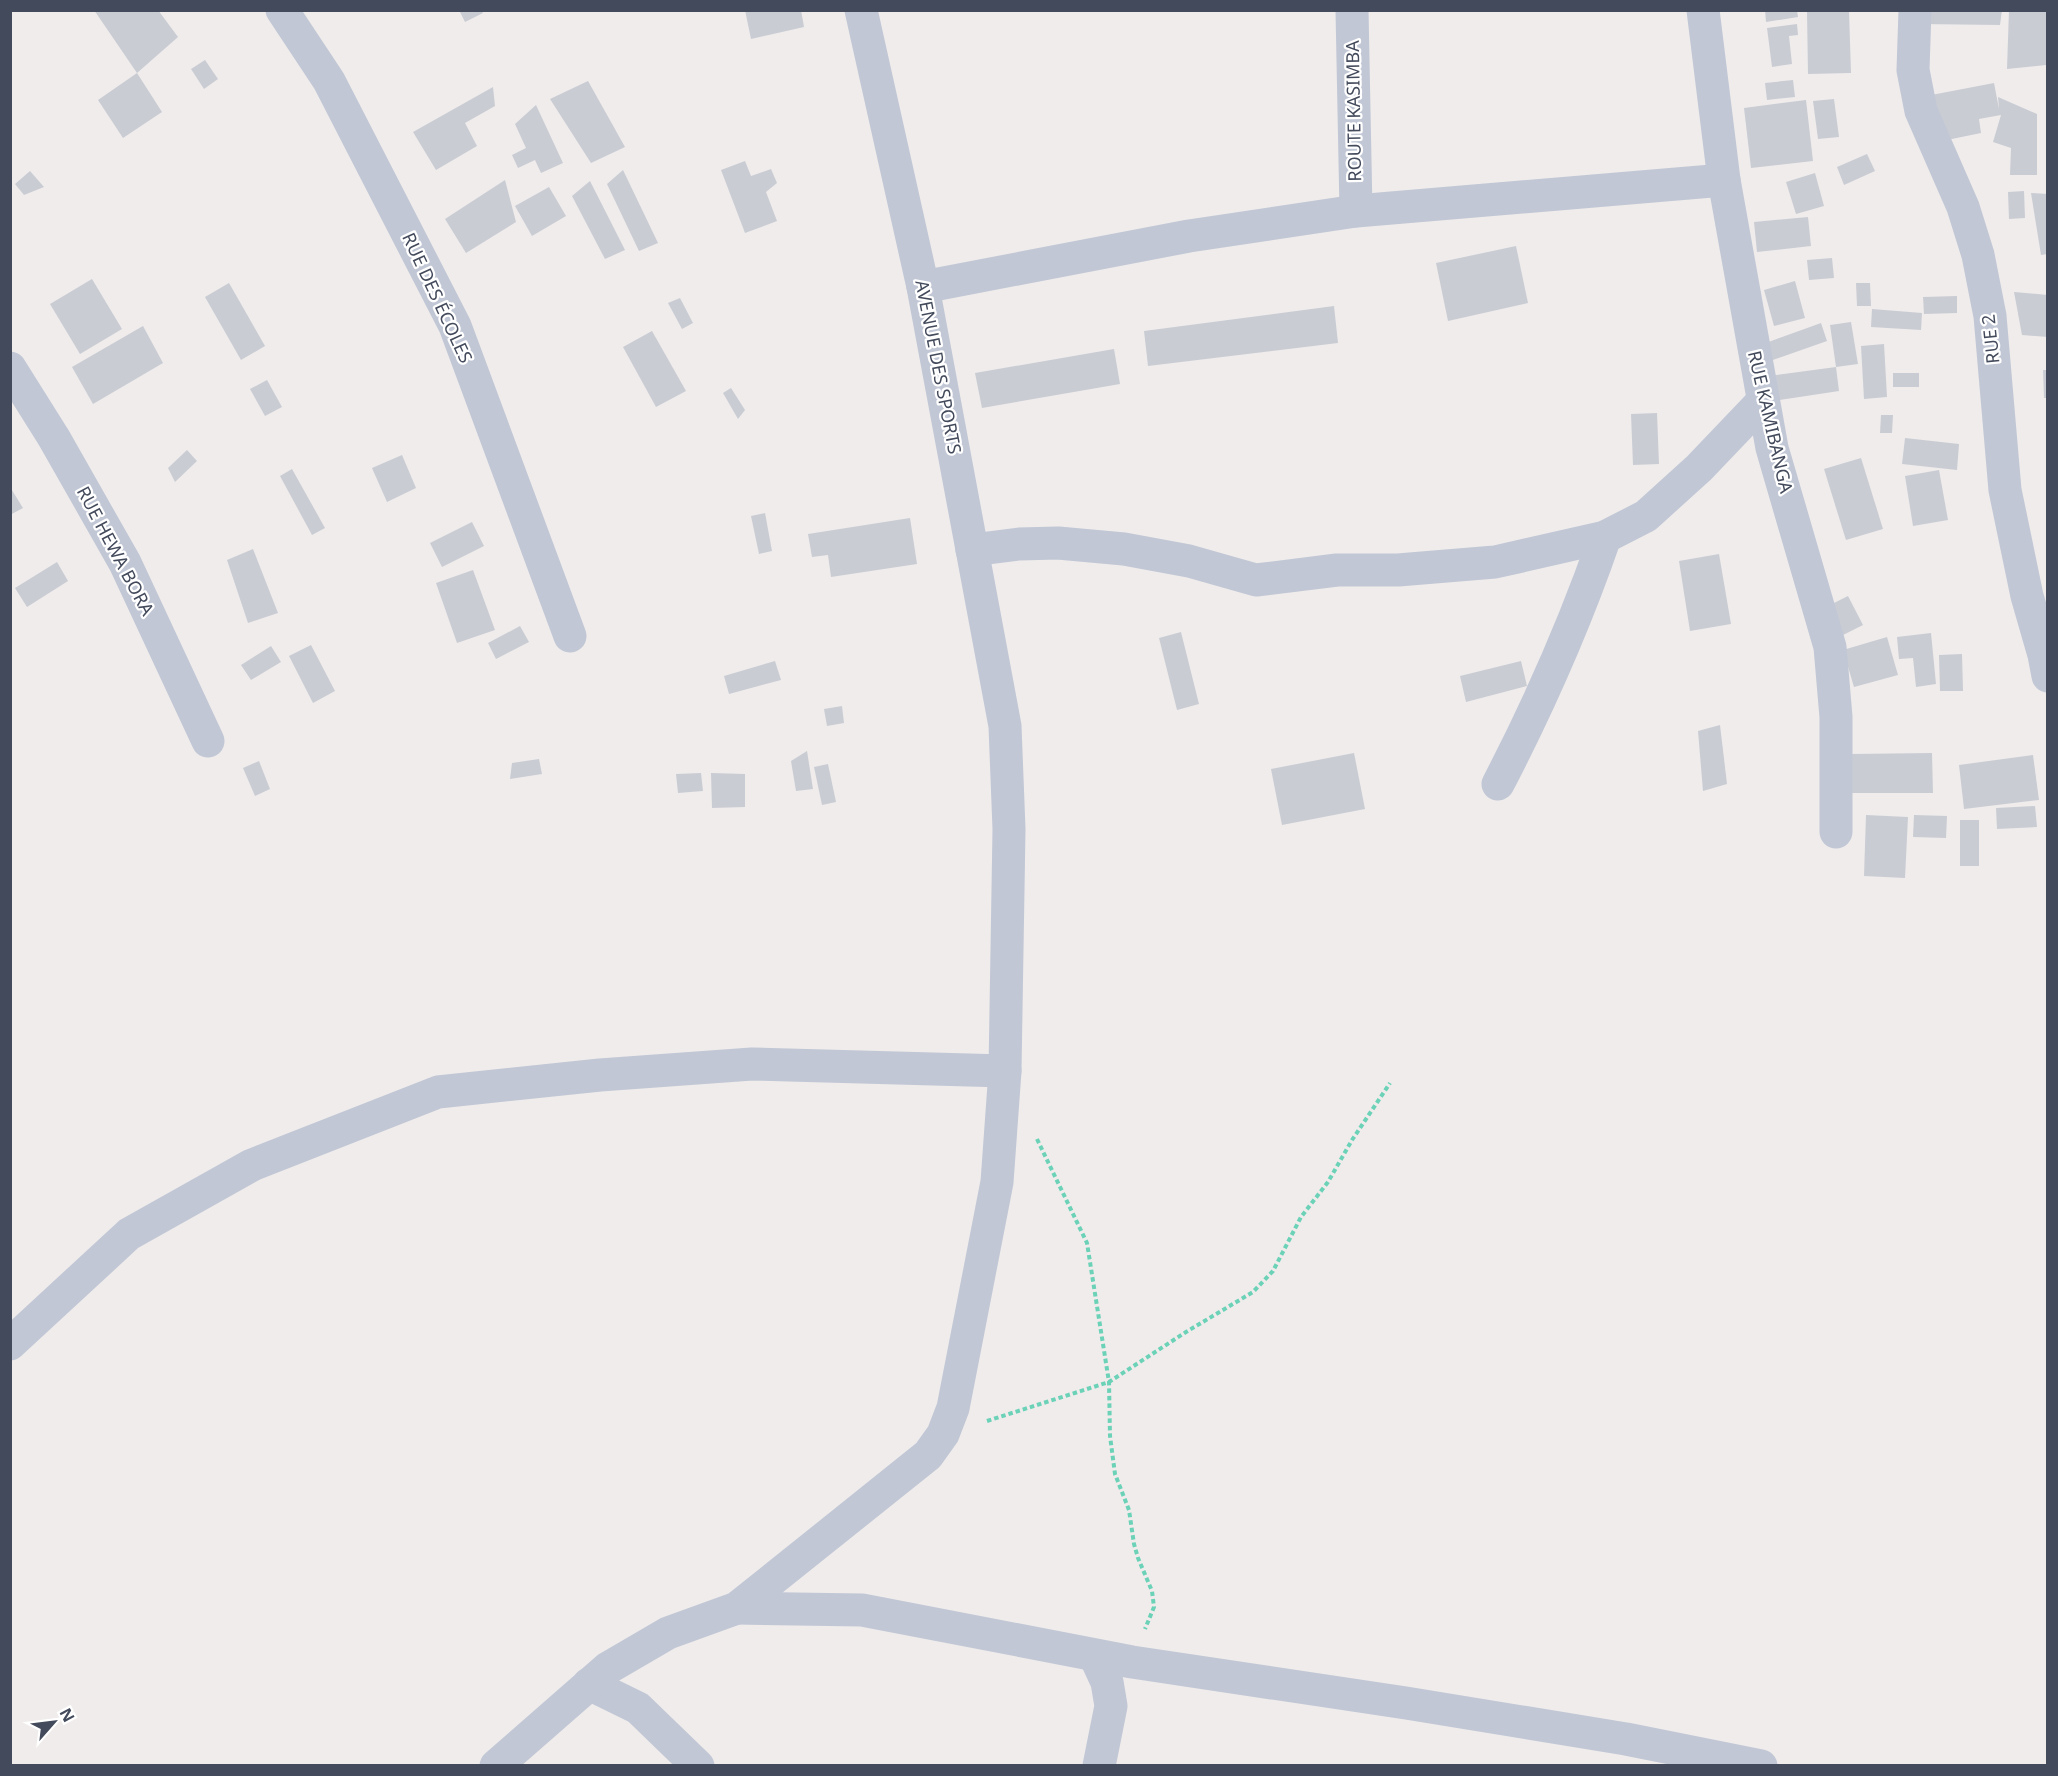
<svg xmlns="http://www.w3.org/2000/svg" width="2058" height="1776" font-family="'Noto Sans',sans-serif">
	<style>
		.building { fill: #caccd4 }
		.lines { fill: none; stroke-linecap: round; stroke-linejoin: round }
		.path { stroke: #6bd2b8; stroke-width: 4; stroke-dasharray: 4.5 3; stroke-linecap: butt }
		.minor { stroke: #c1c7d5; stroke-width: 33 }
		.labels { text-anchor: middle; stroke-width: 4.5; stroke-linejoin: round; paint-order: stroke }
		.street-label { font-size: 18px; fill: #434a5b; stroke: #fff }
	</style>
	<rect width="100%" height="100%" fill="#efeceb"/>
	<g class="building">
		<polygon points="94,10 158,10 178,37 137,73 162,112 123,138 98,100 137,73"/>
		<polygon points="459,10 481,10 483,13 465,22"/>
		<polygon points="745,10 801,10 804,27 751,39"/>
		<polygon points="1765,10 1797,10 1798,17 1766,22"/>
		<polygon points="1920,10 2002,10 2000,25 1920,24"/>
		<polygon points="2009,10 2046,10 2046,65 2007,69"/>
		<polygon points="1849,11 1851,73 1808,74 1807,12"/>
		<polygon points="1797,24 1798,35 1789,36 1792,64 1772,67 1767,28"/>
		<polygon points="205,60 218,79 204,89 191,69"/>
		<polygon points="1793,80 1795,97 1767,100 1765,83"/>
		<polygon points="588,81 625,147 591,163 550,99"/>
		<polygon points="1994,83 1999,109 1998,97 2037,114 2037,175 2010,175 2011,148 1993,142 2001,115 1979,119 1981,133 1947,140 1926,96"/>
		<polygon points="493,87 495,106 465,123 477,146 436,170 413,132"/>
		<polygon points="1834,99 1839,137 1818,139 1813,101"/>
		<polygon points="1806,100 1813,161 1751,168 1744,108"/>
		<polygon points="536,105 563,163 541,173 535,160 518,168 512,155 526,148 515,124"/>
		<polygon points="1867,154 1875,171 1844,185 1837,167"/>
		<polygon points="745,161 751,176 771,169 777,183 766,192 777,221 745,233 721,170"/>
		<polygon points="623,170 658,243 639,251 607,184"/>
		<polygon points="30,171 44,187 24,195 15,184"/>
		<polygon points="1815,173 1824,206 1796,214 1786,182"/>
		<polygon points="505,180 516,222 466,253 445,219"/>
		<polygon points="590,181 625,250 605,259 572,196"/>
		<polygon points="549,187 566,216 532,236 515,206"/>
		<polygon points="2024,191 2025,218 2009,219 2008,192"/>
		<polygon points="2031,193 2048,194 2048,254 2041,255"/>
		<polygon points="1808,217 1811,246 1757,252 1754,222"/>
		<polygon points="1516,246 1528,303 1448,321 1436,263"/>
		<polygon points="1832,258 1834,278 1809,280 1807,260"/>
		<polygon points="92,279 122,329 80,354 50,304"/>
		<polygon points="1795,281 1805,318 1774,326 1764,290"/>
		<polygon points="229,283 265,346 241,360 205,297"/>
		<polygon points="1856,283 1870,283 1871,306 1857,306"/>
		<polygon points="2014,292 2048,295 2048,337 2022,335"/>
		<polygon points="1957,296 1957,313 1924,314 1923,297"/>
		<polygon points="680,298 693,323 682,329 668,303"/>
		<polygon points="1334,306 1338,343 1148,366 1144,331"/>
		<polygon points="1872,309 1922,313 1921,330 1871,327"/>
		<polygon points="1851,322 1858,364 1836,367 1839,391 1773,401 1769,376 1836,367 1830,325"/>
		<polygon points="1821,323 1827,341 1770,361 1763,344"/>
		<polygon points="143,326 163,363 93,404 72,367"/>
		<polygon points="652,331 686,391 656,407 623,347"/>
		<polygon points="1884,344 1887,397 1864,399 1861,346"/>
		<polygon points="1114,349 1120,384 982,408 975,373"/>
		<polygon points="2043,370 2048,370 2048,398 2044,398"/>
		<rect x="1893" y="373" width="26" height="14"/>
		<polygon points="267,380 282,407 265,416 250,389"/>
		<polygon points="731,388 745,410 738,419 723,393"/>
		<polygon points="1657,413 1659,464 1633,465 1631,414"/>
		<polygon points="1881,415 1893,415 1892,433 1880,433"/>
		<polygon points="1905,438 1959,444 1957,470 1902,464"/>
		<polygon points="187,450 197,461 175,482 168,468"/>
		<polygon points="402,455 416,488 387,502 372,468"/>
		<polygon points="1861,458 1883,529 1846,540 1824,469"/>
		<polygon points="292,469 325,528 312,535 280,476"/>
		<polygon points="1939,470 1948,520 1913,526 1905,476"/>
		<polygon points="10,487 23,508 10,515"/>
		<polygon points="765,513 772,551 759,554 751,516"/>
		<polygon points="910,518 917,564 831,577 828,555 812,557 808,534"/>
		<polygon points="472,522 484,546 442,567 430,543"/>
		<polygon points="253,549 278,613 248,623 227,560"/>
		<polygon points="1719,554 1731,624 1690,631 1679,561"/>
		<polygon points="57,562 68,581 27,607 15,588"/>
		<polygon points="473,570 495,630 457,643 436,583"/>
		<polygon points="1848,596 1863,625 1841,636 1826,607"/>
		<polygon points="520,626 529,642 496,659 488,643"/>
		<polygon points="1181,632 1199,704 1177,710 1159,638"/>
		<polygon points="1931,633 1936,684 1916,687 1913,658 1899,659 1897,637"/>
		<polygon points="1887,637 1898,675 1854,687 1843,650"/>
		<polygon points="311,645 335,691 313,703 289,656"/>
		<polygon points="271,646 281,662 251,680 241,665"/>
		<polygon points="1962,654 1963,691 1940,691 1939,655"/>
		<polygon points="775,661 781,680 729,694 724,676"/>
		<polygon points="1521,661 1527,686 1466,702 1460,676"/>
		<polygon points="842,706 844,723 827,726 824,709"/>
		<polygon points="1720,725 1727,784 1703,791 1698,731"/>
		<polygon points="807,751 813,789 796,791 791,761"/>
		<polygon points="1354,753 1365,809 1282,825 1271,769"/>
		<polygon points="1932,753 1933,793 1851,793 1850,754"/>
		<polygon points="2033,755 2039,800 1964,809 1959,765"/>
		<polygon points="539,759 542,774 510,779 512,763"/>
		<polygon points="259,761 270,789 255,796 243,768"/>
		<polygon points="828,764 836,802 822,805 814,767"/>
		<polygon points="701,773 703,791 678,793 676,774"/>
		<polygon points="711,773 745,774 745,807 712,808"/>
		<polygon points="2035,806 2037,827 1997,829 1996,808"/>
		<polygon points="1866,815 1908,817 1905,878 1864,876"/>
		<polygon points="1914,815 1947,816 1946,838 1913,837"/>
		<rect x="1960" y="820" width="19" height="46"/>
	</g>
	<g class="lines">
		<g class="path">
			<polyline points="1037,1139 1087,1243 1109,1382 1110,1436 1115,1474 1129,1510 1134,1544 1138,1558 1152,1591 1154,1607 1145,1629"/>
			<polyline points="987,1421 1109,1382 1186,1332 1253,1292 1273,1271 1301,1217 1328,1182 1352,1140 1390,1083"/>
		</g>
		<g class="minor">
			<polyline points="282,10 329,81 455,326 570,636"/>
			<polyline points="1352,10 1356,211"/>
			<polyline points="1703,10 1724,180 1772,448 1830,647 1836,717 1836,832"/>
			<polyline points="1915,10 1913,70 1921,111 1963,207 1978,255 1990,316 2005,490 2027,596 2044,655 2048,676"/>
			<polyline points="923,287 1189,236 1356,211 1724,180"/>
			<polyline points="10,368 54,438 125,563 208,741"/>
			<polyline points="972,550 1019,544 1058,543 1124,549 1189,561 1256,580 1337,570 1398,570 1495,562 1605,537 1646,516 1699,468 1763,401"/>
			<path d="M1498,784C1540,703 1575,624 1605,537"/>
			<polyline points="10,1344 129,1234 252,1165 438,1092 600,1075 752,1064 1005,1071"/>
			<polyline points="737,1608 862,1610 1132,1662 1406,1703 1626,1739 1761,1766"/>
			<polyline points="1095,1656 1107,1682 1111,1706 1099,1766"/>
			<polyline points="589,1684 638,1708 698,1766"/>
			<polyline points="496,1766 608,1668 668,1633 737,1608 928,1455 943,1434 953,1408 997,1182 1005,1071 1009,829 1005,726 923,287 861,10"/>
		</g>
	</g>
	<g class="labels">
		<g class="street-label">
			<text transform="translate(1354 111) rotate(-91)" y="6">ROUTE KASIMBA</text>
			<text transform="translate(437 298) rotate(65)" y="6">RUE DES ÉCOLES</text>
			<text transform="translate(1991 339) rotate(-96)" y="6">RUE 2</text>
			<text transform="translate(938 367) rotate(79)" y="6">AVENUE DES SPORTS</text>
			<text transform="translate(1770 422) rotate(77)" y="6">RUE KAMIBANGA</text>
			<text transform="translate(115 551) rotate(62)" y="6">RUE HEWA BORA</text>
		</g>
	</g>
	<rect width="2058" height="1776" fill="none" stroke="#434a5b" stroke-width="24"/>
	<g transform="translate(54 1722) rotate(62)" stroke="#ffffff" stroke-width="4.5" paint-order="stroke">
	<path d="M0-4.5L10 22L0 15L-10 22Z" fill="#434a5b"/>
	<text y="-9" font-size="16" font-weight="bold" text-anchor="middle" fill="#434a5b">N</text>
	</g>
</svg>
